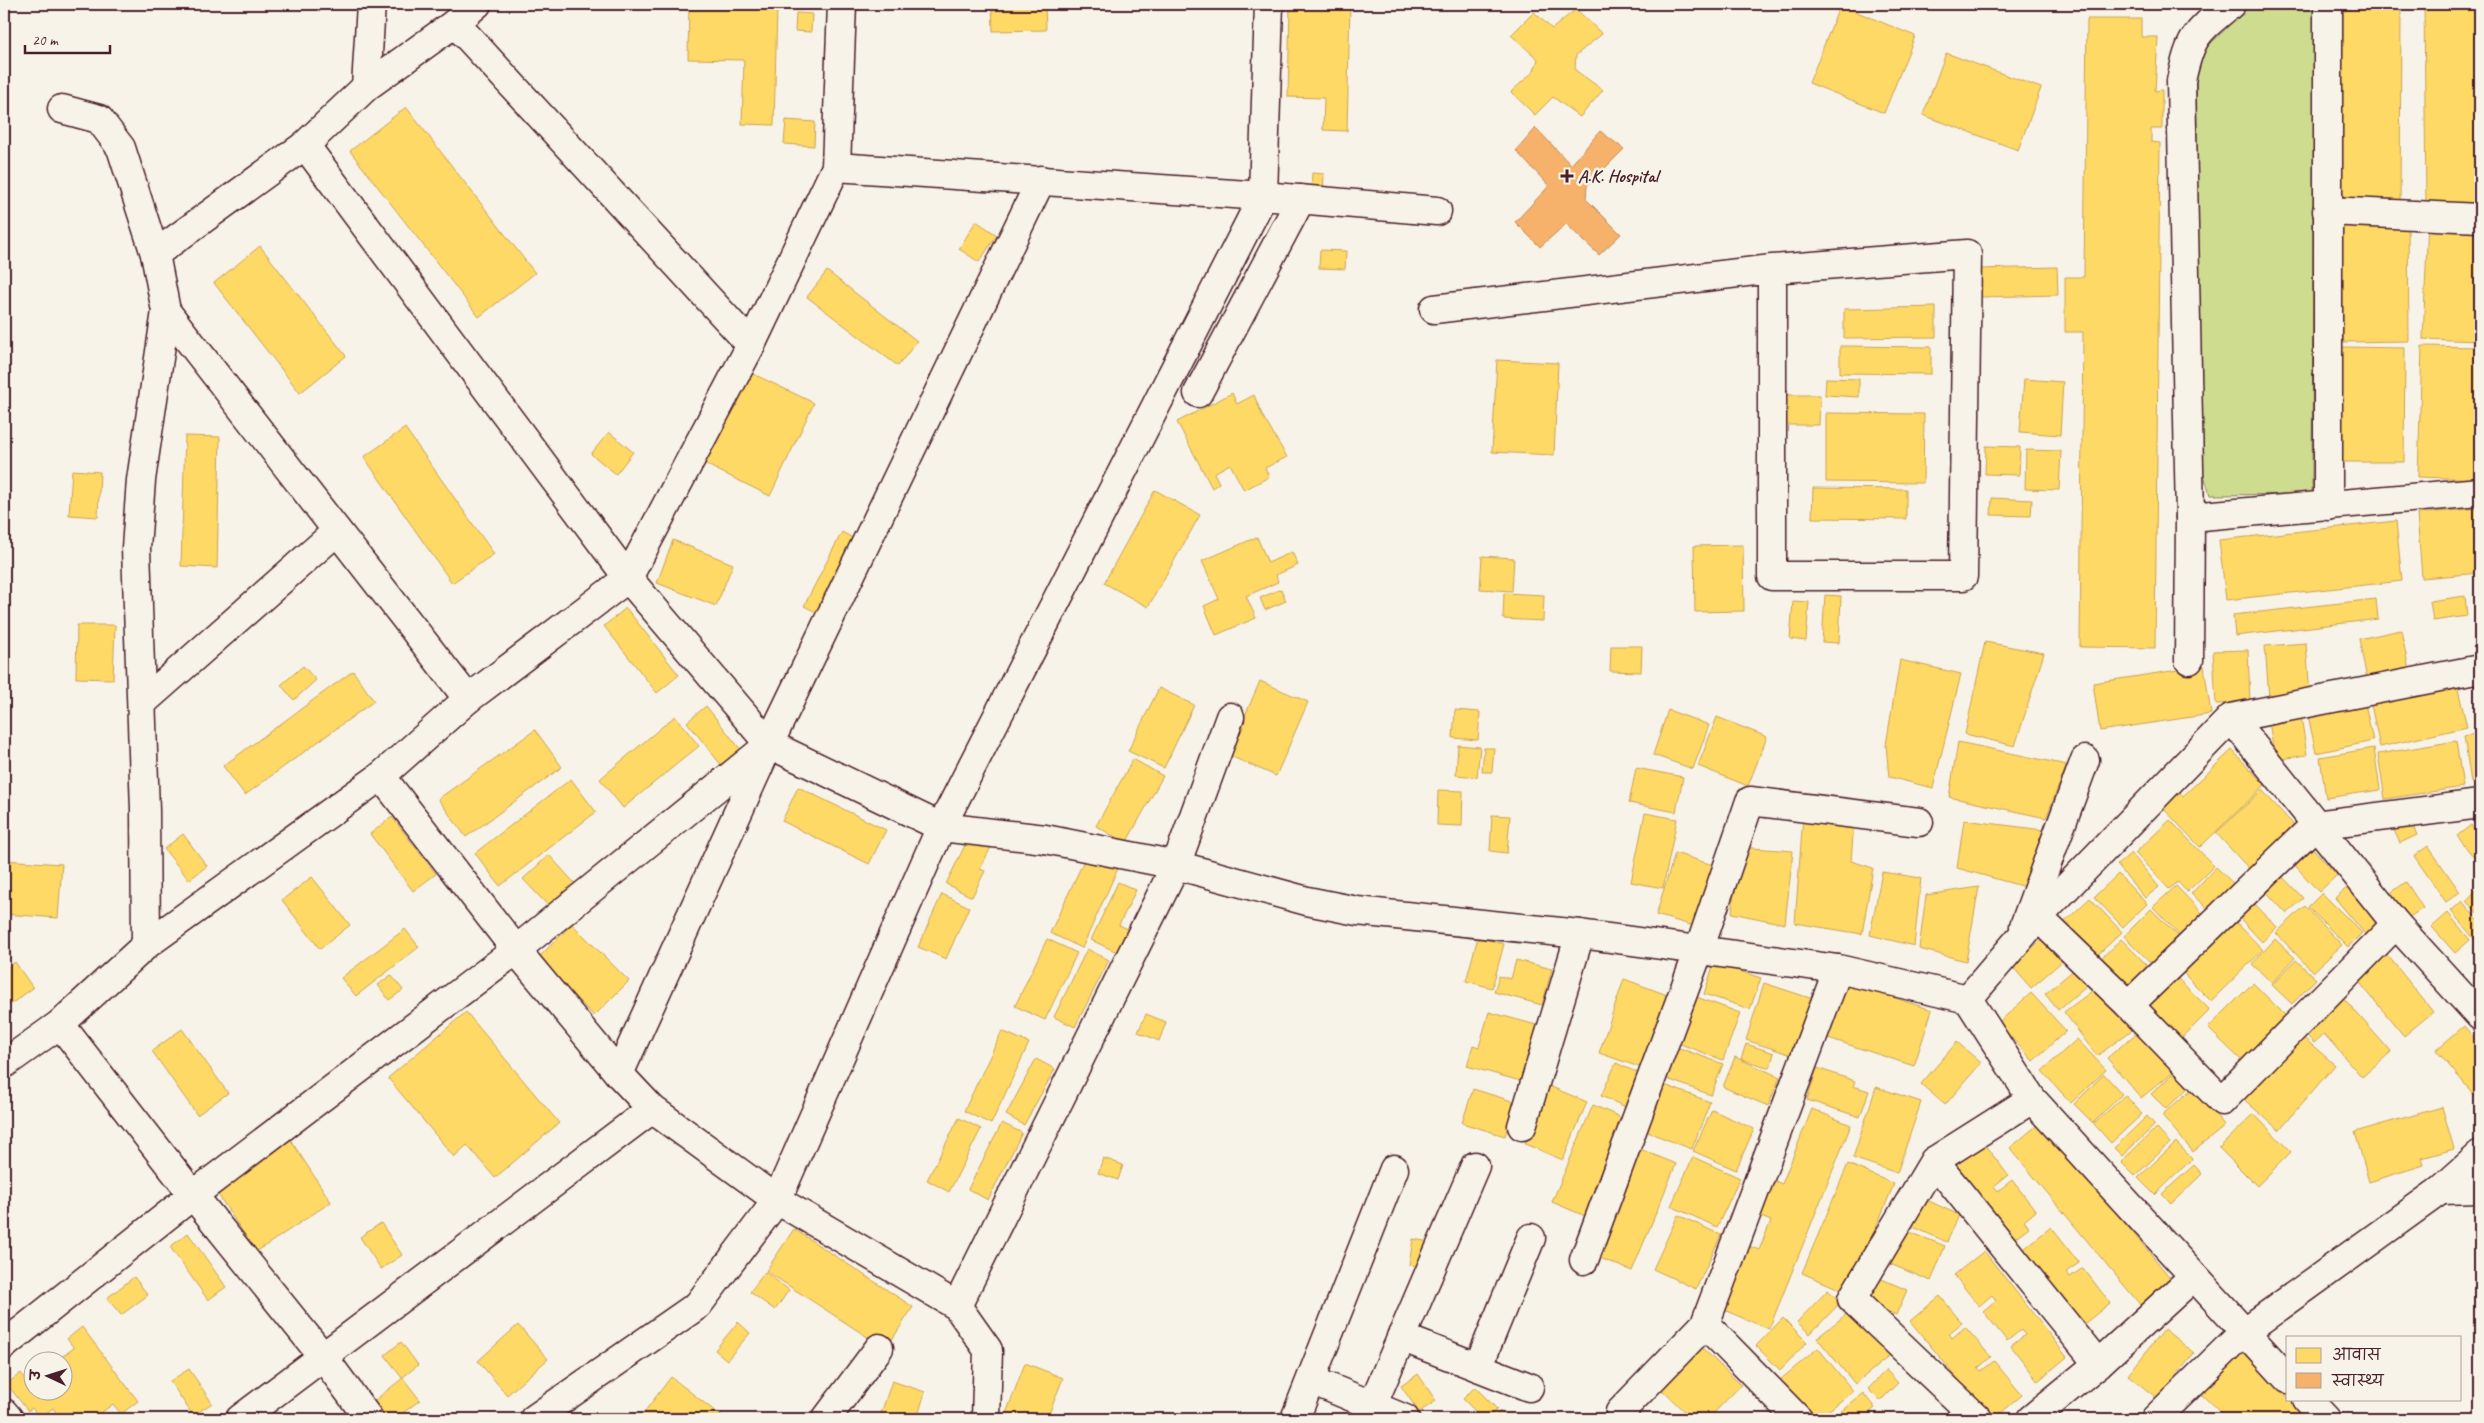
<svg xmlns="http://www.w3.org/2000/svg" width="2484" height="1423" font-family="Caveat,'Playpen Sans Deva',sans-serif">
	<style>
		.green { fill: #cedc90; stroke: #8c7e5e }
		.homes { fill: #ffd966; stroke: #c9a154 }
		.health { fill: #f6b26b; stroke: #c28658 }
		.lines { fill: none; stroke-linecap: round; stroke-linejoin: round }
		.minor-casing { stroke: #4a1f2b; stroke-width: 31 }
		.minor { stroke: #f7f3e8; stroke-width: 28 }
		.poi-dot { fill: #4a1f2b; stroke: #f7f3e8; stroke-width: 2 }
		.labels { text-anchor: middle; stroke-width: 5; stroke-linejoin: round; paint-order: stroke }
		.poi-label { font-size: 18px; font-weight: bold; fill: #4a1f2b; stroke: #f7f3e8; text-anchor: start }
	</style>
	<rect width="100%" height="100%" fill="#f7f3e8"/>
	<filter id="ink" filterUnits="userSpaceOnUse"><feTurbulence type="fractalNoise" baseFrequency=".02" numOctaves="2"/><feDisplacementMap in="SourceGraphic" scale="10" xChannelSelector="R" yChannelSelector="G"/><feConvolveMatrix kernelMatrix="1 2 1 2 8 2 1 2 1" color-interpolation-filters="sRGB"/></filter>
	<g filter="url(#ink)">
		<polygon class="green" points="2251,4 2314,4 2312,494 2210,495 2201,465 2196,58"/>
		<g class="homes">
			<polygon points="992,4 1045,4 1046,30 993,31"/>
			<polygon points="1290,4 1350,4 1347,131 1323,130 1324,98 1288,97"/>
			<polygon points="2343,4 2401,4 2400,207 2342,207"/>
			<polygon points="2424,4 2480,4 2480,203 2426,204"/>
			<polygon points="689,5 777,7 774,125 742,124 744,60 688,59"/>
			<polygon points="1840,5 1915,36 1884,113 1809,83"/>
			<polygon points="1576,9 1602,34 1576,55 1575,70 1603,90 1580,117 1553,97 1535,115 1511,92 1534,71 1538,59 1511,35 1534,12 1552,29"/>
			<polygon points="796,13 812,14 811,32 795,31"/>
			<polygon points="2087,19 2141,19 2141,37 2158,37 2155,91 2162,90 2162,129 2151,129 2151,142 2160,143 2155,648 2080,647 2083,332 2065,332 2065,277 2084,277"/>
			<polygon points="1946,53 2041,88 2018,150 1923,115"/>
			<polygon points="406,107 535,273 479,317 350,151"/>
			<polygon points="786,120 815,122 814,146 784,144"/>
			<polygon points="1312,173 1324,174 1323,193 1311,192"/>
			<polygon points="2428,220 2480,222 2480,341 2423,339"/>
			<polygon points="976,221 997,235 979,262 959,249"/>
			<polygon points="2342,224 2408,224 2409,341 2343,342"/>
			<polygon points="260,246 346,356 300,393 214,283"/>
			<polygon points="1320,250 1346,251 1345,269 1319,268"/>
			<polygon points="2057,267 2058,295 1981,297 1980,269"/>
			<polygon points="827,271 917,341 898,366 807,297"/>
			<polygon points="1936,307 1936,337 1844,338 1844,309"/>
			<polygon points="1840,346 1931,347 1931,374 1840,373"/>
			<polygon points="2422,346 2480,347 2480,479 2418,477"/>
			<polygon points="2342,347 2405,348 2404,462 2342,462"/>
			<polygon points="1497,360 1558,363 1554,455 1492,452"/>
			<polygon points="747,371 814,403 770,496 703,463"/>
			<polygon points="1826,378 1859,379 1859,397 1825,395"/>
			<polygon points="2024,379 2063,382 2060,435 2020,432"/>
			<polygon points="1232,393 1237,404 1254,395 1263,417 1287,457 1265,468 1269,477 1244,490 1230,464 1214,473 1219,483 1212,488 1177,422"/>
			<polygon points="1782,395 1820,395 1819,425 1782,425"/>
			<polygon points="1826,413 1924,414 1923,483 1826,482"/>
			<polygon points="405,428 494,554 452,583 364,457"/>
			<polygon points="609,432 633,452 616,474 591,454"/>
			<polygon points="185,436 220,437 217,568 181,566"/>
			<polygon points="1986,446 2020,447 2019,475 1985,474"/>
			<polygon points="2026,450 2061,451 2059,490 2025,489"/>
			<polygon points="72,470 100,472 98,517 69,515"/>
			<polygon points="1813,488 1906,489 1906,519 1812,518"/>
			<polygon points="1155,490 1200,515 1148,607 1104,583"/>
			<polygon points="1992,498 2032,500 2031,516 1991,515"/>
			<polygon points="2480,508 2480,573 2422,578 2417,514"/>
			<polygon points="2396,521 2402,581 2226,600 2219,540"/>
			<polygon points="842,532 865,545 828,618 804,606"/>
			<polygon points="1257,537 1268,563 1292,552 1298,565 1276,575 1278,582 1246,596 1256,618 1216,635 1204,606 1219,599 1202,561"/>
			<polygon points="673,540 733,564 716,606 657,583"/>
			<polygon points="1743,545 1744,611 1695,612 1694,546"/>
			<polygon points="1482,556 1514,558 1512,591 1480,589"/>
			<polygon points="1281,589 1286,601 1265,610 1260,598"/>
			<polygon points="1504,593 1544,595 1543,621 1503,619"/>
			<polygon points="1825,595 1841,596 1839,643 1822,642"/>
			<polygon points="2465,596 2467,616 2433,621 2430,601"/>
			<polygon points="2376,599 2378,619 2235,636 2233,615"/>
			<polygon points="1793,601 1809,602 1806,641 1790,639"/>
			<polygon points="626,608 679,675 657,693 604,626"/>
			<polygon points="77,625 115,625 113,679 76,678"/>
			<polygon points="2401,630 2410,675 2368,684 2359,639"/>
			<polygon points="1985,642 2044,653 2015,746 1965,734"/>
			<polygon points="2306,643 2310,694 2269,698 2265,646"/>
			<polygon points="1611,646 1642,646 1641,672 1610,671"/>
			<polygon points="2248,650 2250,703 2216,704 2213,651"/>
			<polygon points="1900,660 1961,674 1933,788 1889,777 1886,745"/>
			<polygon points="303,666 316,680 294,700 281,685"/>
			<polygon points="2204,666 2211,714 2100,731 2093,683"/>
			<polygon points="353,671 374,701 245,795 223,766"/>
			<polygon points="1260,681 1308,702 1276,776 1228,755"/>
			<polygon points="2457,685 2467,727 2380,747 2371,705"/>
			<polygon points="1159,688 1194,705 1164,768 1128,751"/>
			<polygon points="2364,699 2373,741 2316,753 2307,710"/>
			<polygon points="706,706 745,755 726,771 687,722"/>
			<polygon points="2300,709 2307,755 2275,760 2268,715"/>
			<polygon points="1455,710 1480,712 1478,740 1453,738"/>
			<polygon points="1668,710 1709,725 1693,769 1653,755"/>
			<polygon points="675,716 699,746 623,808 600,779"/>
			<polygon points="1717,717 1767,737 1748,786 1698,766"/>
			<polygon points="535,730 562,767 466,837 438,799"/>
			<polygon points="2480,733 2480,782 2471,783 2464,736"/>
			<polygon points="2456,741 2463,787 2385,799 2378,754"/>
			<polygon points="1958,742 2067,765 2046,818 1949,797"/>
			<polygon points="1458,745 1480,747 1477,777 1456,775"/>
			<polygon points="1484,748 1494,748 1492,772 1482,772"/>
			<polygon points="2374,748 2380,790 2326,798 2320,757"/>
			<polygon points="2232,750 2265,785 2200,847 2163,808 2180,792 2183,796"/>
			<polygon points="1133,759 1163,776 1126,843 1096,826"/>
			<polygon points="1636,768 1683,777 1676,812 1629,803"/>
			<polygon points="571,779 596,812 500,886 475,853"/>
			<polygon points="798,787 886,830 869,864 782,821"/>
			<polygon points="1438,790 1463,791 1462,826 1437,825"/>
			<polygon points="2262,790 2299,831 2254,874 2216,833"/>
			<polygon points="1645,813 1677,819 1663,888 1631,882"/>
			<polygon points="1492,815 1510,816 1507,853 1490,851"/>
			<polygon points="1803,816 1854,822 1851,861 1873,868 1862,934 1795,923"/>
			<polygon points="392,817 436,874 413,891 370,834"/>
			<polygon points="1964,820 2043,830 2025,887 1957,868"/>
			<polygon points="2170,820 2214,866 2187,892 2178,882 2169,889 2135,853"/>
			<polygon points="2410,820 2417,835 2400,843 2393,828"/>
			<polygon points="2471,825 2480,836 2480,865 2457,836"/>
			<polygon points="183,834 207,866 189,880 164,849"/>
			<polygon points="970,835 992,845 980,869 985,871 972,897 946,884"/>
			<polygon points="2308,843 2337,875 2319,892 2290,860"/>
			<polygon points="2428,846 2460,892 2446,902 2414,856"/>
			<polygon points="1739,847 1793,851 1785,924 1732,913"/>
			<polygon points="1088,852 1119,866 1082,948 1050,933"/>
			<polygon points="1675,853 1719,867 1701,928 1656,915"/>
			<polygon points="2131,853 2159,887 2145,898 2117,865"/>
			<polygon points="549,855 580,889 555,913 523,879"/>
			<polygon points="4,860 62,864 58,918 4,914"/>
			<polygon points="2216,867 2236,886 2212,912 2191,894"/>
			<polygon points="2275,869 2303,898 2287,914 2259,884"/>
			<polygon points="1882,872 1921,878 1914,946 1870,935"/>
			<polygon points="2118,874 2147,904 2123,927 2094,897"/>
			<polygon points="312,877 350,925 320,949 282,900"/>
			<polygon points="2355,881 2390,923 2370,940 2335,898"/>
			<polygon points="1118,882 1136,890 1119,925 1128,929 1117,952 1091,940"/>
			<polygon points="2406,882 2423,908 2399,924 2382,899"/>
			<polygon points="2176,886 2206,917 2183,939 2153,907"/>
			<polygon points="2480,886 2480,916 2466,901"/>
			<polygon points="1979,887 1966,961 1919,949 1926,895"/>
			<polygon points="2322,893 2362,933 2348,947 2308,907"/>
			<polygon points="942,894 969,907 946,959 918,947"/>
			<polygon points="2090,898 2122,932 2091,961 2059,927"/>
			<polygon points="2249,898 2277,927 2262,942 2234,912"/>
			<polygon points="2462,901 2480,923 2480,937 2476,941 2451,911"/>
			<polygon points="2305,906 2342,945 2313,972 2276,933"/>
			<polygon points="2151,909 2184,942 2157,969 2124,936"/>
			<polygon points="2448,913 2470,940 2455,953 2432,927"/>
			<polygon points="2232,918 2263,950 2211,1001 2180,970"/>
			<polygon points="572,924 629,981 594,1016 537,959"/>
			<polygon points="405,929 419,947 356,996 341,978"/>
			<polygon points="2046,936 2066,958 2031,988 2012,966"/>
			<polygon points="1478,937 1504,944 1492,988 1466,981"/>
			<polygon points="1047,939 1077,953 1045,1020 1015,1006"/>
			<polygon points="2121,939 2156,974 2130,1000 2095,964"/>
			<polygon points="2275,939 2295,958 2272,983 2252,964"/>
			<polygon points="1087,949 1109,960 1075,1027 1054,1017"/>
			<polygon points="2385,952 2433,1012 2404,1036 2355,977"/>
			<polygon points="1516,960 1552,969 1542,1005 1494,992 1499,976 1511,979"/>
			<polygon points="2296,960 2316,979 2292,1004 2272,985"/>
			<polygon points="15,962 33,988 4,1009 4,970"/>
			<polygon points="1714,963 1761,978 1750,1009 1704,994"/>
			<polygon points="2082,963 2095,978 2058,1010 2045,994"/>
			<polygon points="2172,973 2210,1010 2176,1044 2139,1008"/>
			<polygon points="391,975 403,990 389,1000 378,985"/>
			<polygon points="1624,979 1670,996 1645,1069 1599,1053"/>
			<polygon points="1846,982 1932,1010 1914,1066 1828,1038"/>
			<polygon points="1764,983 1819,1001 1812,1024 1803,1021 1792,1055 1746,1040"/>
			<polygon points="2103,983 2136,1027 2097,1056 2064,1012"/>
			<polygon points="2253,983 2287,1017 2243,1062 2208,1028"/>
			<polygon points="2031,993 2066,1031 2033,1061 1998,1023"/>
			<polygon points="2339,993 2391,1052 2362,1077 2324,1034 2314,1043 2300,1028"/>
			<polygon points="1691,995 1740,1013 1723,1060 1675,1042"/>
			<polygon points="466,1012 559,1123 495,1178 467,1145 454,1157 388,1078"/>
			<polygon points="1489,1012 1540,1026 1524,1082 1467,1066 1473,1045 1479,1047"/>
			<polygon points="1146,1014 1166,1022 1159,1041 1138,1032"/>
			<polygon points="2145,1026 2179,1067 2141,1098 2107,1058"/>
			<polygon points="2464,1026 2480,1045 2480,1102 2436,1050"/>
			<polygon points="182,1029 228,1093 197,1115 152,1051"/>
			<polygon points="1002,1031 1029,1043 991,1124 964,1111"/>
			<polygon points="2297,1032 2335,1065 2279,1130 2241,1097"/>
			<polygon points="2077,1039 2106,1070 2071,1103 2042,1071"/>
			<polygon points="1957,1042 1981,1063 1945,1105 1921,1084"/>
			<polygon points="1746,1044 1774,1053 1770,1068 1741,1059"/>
			<polygon points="1671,1045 1723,1064 1711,1095 1659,1076"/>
			<polygon points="1735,1057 1780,1077 1768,1106 1723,1087"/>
			<polygon points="1036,1059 1055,1069 1024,1125 1006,1115"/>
			<polygon points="1616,1063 1645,1076 1630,1109 1601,1096"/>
			<polygon points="1817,1068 1855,1081 1853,1086 1869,1091 1860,1117 1807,1100"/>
			<polygon points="2177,1070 2191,1085 2166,1109 2151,1094"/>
			<polygon points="2104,1074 2122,1094 2093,1123 2074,1104"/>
			<polygon points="1654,1081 1710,1102 1692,1149 1637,1128"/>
			<polygon points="1549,1086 1587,1102 1563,1160 1525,1144"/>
			<polygon points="1876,1087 1921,1102 1897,1173 1853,1158"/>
			<polygon points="2193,1088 2225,1126 2193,1152 2162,1115"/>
			<polygon points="1473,1089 1515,1102 1505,1136 1462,1123"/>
			<polygon points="2125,1095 2142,1114 2111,1143 2094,1124"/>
			<polygon points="1593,1105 1631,1122 1590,1218 1552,1202"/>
			<polygon points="2442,1107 2454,1149 2422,1158 2424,1165 2369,1182 2355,1132"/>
			<polygon points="1812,1109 1851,1125 1769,1329 1724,1310 1749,1246 1759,1250 1771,1221 1756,1215 1770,1179 1782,1184"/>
			<polygon points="1712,1110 1754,1129 1736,1170 1693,1151"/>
			<polygon points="2254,1114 2291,1152 2257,1186 2219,1148"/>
			<polygon points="2147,1116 2155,1125 2122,1156 2114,1148"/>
			<polygon points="959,1118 981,1129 949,1192 927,1180"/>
			<polygon points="2041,1122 2178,1287 2147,1313 2010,1148"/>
			<polygon points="1002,1123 1022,1133 988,1200 968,1189"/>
			<polygon points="2156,1128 2170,1143 2135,1176 2121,1162"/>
			<polygon points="288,1136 331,1202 256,1252 213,1187"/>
			<polygon points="2176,1142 2192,1159 2155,1195 2138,1178"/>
			<polygon points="1984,1144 2008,1175 1994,1186 1998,1191 2012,1180 2036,1211 2024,1221 2029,1227 2008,1243 1951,1169"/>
			<polygon points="1640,1149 1676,1164 1632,1271 1595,1256"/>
			<polygon points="1693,1157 1740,1178 1717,1227 1671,1206"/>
			<polygon points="1103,1158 1123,1165 1118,1180 1098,1173"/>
			<polygon points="1848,1164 1894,1184 1849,1293 1802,1273"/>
			<polygon points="2194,1165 2202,1174 2171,1204 2162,1194"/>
			<polygon points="1916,1195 1959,1215 1947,1242 1904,1223"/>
			<polygon points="1678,1215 1721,1235 1696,1289 1653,1269"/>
			<polygon points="381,1223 402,1255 381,1269 360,1237"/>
			<polygon points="1897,1227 1945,1246 1931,1281 1883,1261"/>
			<polygon points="2051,1227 2079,1263 2066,1272 2070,1277 2083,1268 2110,1303 2079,1328 2020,1252"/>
			<polygon points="794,1229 913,1307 886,1349 766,1271"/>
			<polygon points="188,1233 226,1287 208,1300 170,1247"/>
			<polygon points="1413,1239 1430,1242 1427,1267 1409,1265"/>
			<polygon points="1984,1251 2067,1357 2038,1381 2011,1346 2025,1335 2021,1330 2007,1341 1983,1311 1996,1300 1992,1295 1979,1306 1954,1275"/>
			<polygon points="765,1272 789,1290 775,1310 750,1292"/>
			<polygon points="1868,1273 1907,1290 1896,1315 1857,1297"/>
			<polygon points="134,1277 148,1295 121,1315 107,1298"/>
			<polygon points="1828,1290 1841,1302 1810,1334 1797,1322"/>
			<polygon points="1940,1296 1962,1323 1949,1333 1952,1338 1965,1327 1991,1357 1978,1368 1981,1371 1994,1361 2022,1395 1994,1419 1991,1419 1910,1321"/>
			<polygon points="1855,1307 1893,1353 1855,1384 1817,1338"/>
			<polygon points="1783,1318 1807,1342 1780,1370 1756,1346"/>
			<polygon points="738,1322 750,1333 727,1360 715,1350"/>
			<polygon points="518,1325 548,1359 507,1395 478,1361"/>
			<polygon points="82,1327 138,1401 121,1414 113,1404 93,1419 56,1419 59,1417 53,1408 40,1418 32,1408 28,1411 7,1384 21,1373 28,1383 32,1379 32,1390 62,1390 62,1360 57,1360 74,1348 67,1339"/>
			<polygon points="2164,1329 2194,1353 2158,1399 2128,1375"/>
			<polygon points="401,1342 418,1365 402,1378 385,1355"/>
			<polygon points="1698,1344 1741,1385 1708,1419 1692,1419 1658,1386"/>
			<polygon points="1818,1348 1853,1391 1818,1419 1812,1419 1780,1380"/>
			<polygon points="2240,1350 2288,1397 2288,1399 2291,1399 2311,1419 2227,1419 2199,1392"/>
			<polygon points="1025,1363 1063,1378 1047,1419 1004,1419"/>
			<polygon points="189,1369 212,1403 193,1416 170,1381"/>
			<polygon points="1886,1370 1898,1383 1880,1401 1868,1389"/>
			<polygon points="1418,1374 1436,1401 1419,1412 1401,1386"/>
			<polygon points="671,1377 725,1419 639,1419"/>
			<polygon points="403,1378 420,1400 395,1419 382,1419 370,1404"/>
			<polygon points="892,1381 925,1392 917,1419 879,1419"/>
			<polygon points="1475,1387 1497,1409 1488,1419 1483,1419 1463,1399"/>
			<polygon points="1863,1393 1875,1408 1862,1419 1832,1419"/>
			<polygon points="1500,1411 1508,1419 1493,1419"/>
			<polygon points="1881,1412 1888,1419 1873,1419"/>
		</g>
		<polygon class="health" points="1536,128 1571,165 1600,131 1624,149 1587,186 1586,199 1621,234 1599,255 1566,224 1540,247 1515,222 1549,186 1516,151"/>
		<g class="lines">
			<g class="minor-casing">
				<g id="minor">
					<polyline points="2328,4 2328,506"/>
					<polyline points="455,23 751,345"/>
					<polyline points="366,87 371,4"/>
					<polyline points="62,109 99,119 121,148 155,254 166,311 141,480 136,548 145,811 146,945"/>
					<polyline points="305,145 628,578 769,744 941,827 1045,839 1176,865 1307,901 1357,911 1580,934 1838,969 1968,999 2032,1099 2288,1379"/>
					<polyline points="836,167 1263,196 1437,211"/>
					<polyline points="2327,211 2480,218"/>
					<polyline points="155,254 305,145 366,87 455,23 477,4"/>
					<polyline points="1434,309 1772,269 1967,254 1963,576 1772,576 1772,269"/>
					<polyline points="166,311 468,699"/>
					<polyline points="1198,393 1301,199"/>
					<polyline points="2190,517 2480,492"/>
					<path d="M2189,660L2190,517L2181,81C2191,35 2196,33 2231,4"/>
					<polyline points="142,703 337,531"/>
					<polyline points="2231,718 2396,924 2480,1016"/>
					<polyline points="381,776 516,950 619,1074 652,1109 777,1200 957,1306 988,1350 986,1419"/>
					<polyline points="2038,917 2129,1005 2222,1101 2396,924"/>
					<polyline points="2024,926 2085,760"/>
					<polyline points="1968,999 2038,917 2231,718 2480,669"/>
					<polyline points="2129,1005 2315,825 2480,804"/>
					<polyline points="60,1024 193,1195 324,1358 369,1419"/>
					<polyline points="4,1064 60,1024 146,945 381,776 468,699 628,578 751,345 836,167 842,4"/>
					<polyline points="619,1074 769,744 1041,180"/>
					<polyline points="1522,1126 1580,934"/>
					<polyline points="1934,1161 2098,1364"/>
					<polyline points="2441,1190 2480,1189"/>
					<polyline points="1584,1260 1699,950 1750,801 1919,822"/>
					<polyline points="957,1306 1176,865 1230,717"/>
					<polyline points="1705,1324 1798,1419"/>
					<polyline points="1401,1337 1529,1387"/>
					<polyline points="4,1345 193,1195 516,950 764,749"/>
					<polyline points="1478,1367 1531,1238"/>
					<polyline points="1311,1380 1405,1419"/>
					<polyline points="2307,1399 2326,1419"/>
					<polyline points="1372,1406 1475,1166"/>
					<polyline points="4,1413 9,1419"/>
					<polyline points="240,1419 652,1109"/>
					<polyline points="534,1419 698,1305 777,1200 941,827 1263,196 1269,4"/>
					<polyline points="826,1419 879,1348"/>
					<polyline points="1295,1419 1394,1169"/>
					<polyline points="1625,1419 1620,1412 1705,1324 1838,969"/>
					<polyline points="1978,1419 1852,1299 1934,1161 2032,1099"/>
					<polyline points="2031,1419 2098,1364 2193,1277"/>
					<polyline points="2155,1419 2244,1332 2441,1190 2480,1155"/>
				</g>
			</g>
			<use href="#minor" class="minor"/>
		</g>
	</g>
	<path class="poi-dot" d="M1564.5 168.5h5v5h5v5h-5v5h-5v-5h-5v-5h5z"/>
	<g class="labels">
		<g class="poi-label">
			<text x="1578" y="182">A.K. Hospital</text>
		</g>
	</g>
	<rect width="2484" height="1423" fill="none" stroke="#f7f3e8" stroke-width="20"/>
	<rect x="10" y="10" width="2464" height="1403" fill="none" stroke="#4a1f2b" stroke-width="2" filter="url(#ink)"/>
	<rect x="2286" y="1336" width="175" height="65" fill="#f7f3e8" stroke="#b29e9c"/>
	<rect x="2296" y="1348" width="25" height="15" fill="#ffd966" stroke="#b29e9c"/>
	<text x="2332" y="1360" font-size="15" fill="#4a1f2b">आवास</text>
	<rect x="2296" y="1373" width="25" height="15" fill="#f6b26b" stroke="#b29e9c"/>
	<text x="2332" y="1386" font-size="15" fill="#4a1f2b">स्वास्थ्य</text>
	<g transform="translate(48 1376) rotate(274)"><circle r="24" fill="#f7f3e8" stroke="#b29e9c"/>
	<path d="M0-4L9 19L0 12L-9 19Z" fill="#4a1f2b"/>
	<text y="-8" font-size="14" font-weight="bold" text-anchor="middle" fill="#4a1f2b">उ</text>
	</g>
	<path d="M25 45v8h85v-8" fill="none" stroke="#4a1f2b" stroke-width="2.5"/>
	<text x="32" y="45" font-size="15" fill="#4a1f2b" stroke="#f7f3e8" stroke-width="4" paint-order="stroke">20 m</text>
</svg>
